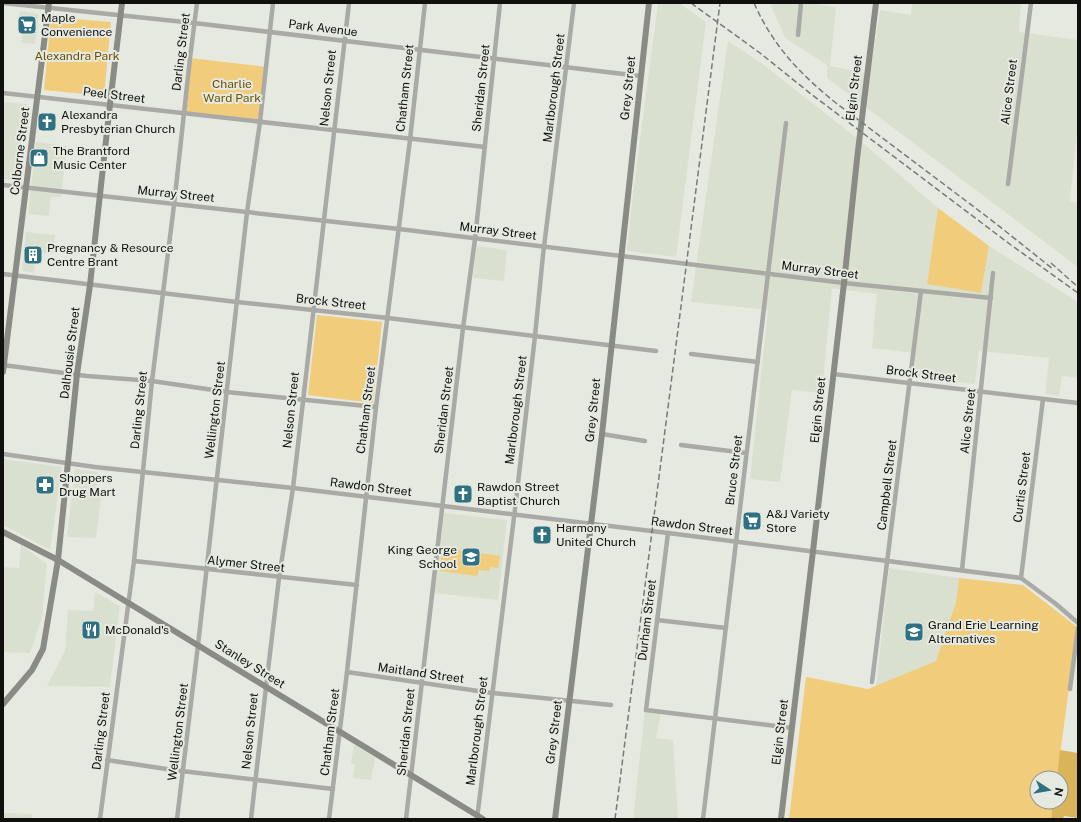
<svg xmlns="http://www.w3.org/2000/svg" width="1081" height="822" font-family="'Public Sans',sans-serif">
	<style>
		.built { fill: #dae0d0 }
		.green { fill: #f0cc7b }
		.forest { fill: #dab45a }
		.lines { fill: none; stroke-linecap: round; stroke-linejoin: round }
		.street { stroke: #a9a9a5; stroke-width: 4.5 }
		.secondary { stroke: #8b8b85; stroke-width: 6 }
		.rail { stroke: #787a74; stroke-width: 1.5; stroke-dasharray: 6 3; stroke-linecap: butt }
		.labels { text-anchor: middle; stroke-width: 4; stroke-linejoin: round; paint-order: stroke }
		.poi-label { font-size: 12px; fill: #10110e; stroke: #e6e9e0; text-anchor: start }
		.street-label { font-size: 12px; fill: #10110e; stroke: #e6e9e0 }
		.park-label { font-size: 12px; fill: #6a5108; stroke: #e6e9e0 }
	</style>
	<rect width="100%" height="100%" fill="#e6e9e0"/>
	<g class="built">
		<polygon points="658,3 679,3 706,22 676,257 627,251 633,194"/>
		<polygon points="770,3 806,3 836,7 830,66 870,74 880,10 911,15 912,3 1021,3 1019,32 1078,40 1078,124 1070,201 1078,203 1078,267 827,78 827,65 785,38"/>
		<polygon points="20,11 39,14 35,44 21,43 23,32 17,31"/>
		<polygon points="728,41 764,65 863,143 938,208 927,284 981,292 989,246 1078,302 1078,378 1062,376 1059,396 1045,394 1049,358 979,351 975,384 911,377 914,353 872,348 877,294 832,288 822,393 792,390 780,482 750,479 768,310 691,302"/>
		<polygon points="4,102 27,104 17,181 3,179 3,111"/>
		<polygon points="36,142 67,146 61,197 51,197 49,216 28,214"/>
		<polygon points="26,232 55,235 53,254 37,252 34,273 22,271"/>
		<polygon points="476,246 507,250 504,281 473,278"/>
		<polygon points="3,459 62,467 50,550 3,525"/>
		<polygon points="75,469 98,472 96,497 101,498 96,538 67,537"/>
		<polygon points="444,513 507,520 498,600 434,593"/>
		<polygon points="21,545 47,564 42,617 30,653 3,652 3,567 19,568"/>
		<polygon points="889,568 959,578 956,602 936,661 876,686"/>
		<polygon points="95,592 120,606 110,687 47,686 65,651 68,610 93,611"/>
		<polygon points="645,710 661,712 656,738 673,740 678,819 633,819"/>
		<polygon points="354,745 375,757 371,780 353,778 355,764 351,764"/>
		<polygon points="3,813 32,814 32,819 3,819"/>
	</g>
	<g class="green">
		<polygon points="51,17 111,22 104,96 44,90"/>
		<polygon points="190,58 266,67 260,122 184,113"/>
		<polygon points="938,208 989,246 981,293 927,284"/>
		<polygon points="317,315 382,322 373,403 308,395"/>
		<polygon points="458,550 500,556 498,568 490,567 490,571 479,570 477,576 440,571 442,552 457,554"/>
		<polygon points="959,578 1023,585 1077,627 1057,778 1037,778 1037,802 1053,802 1051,819 789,819 806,677 868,689 936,661 956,602"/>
	</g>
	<polygon class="forest" points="1060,750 1078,753 1078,818 1064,816 1063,819 1051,819 1053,802 1061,802 1061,778 1057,778"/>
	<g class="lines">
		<g class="street">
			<polyline points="3,3 194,23 640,76"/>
			<polyline points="798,35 801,3"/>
			<polyline points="3,93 485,147"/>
			<polyline points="1008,184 1031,3"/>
			<polyline points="3,185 399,229 844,283 991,298"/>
			<polyline points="3,274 237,302 388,318 656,351"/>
			<polyline points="691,354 758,362"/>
			<polyline points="3,365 87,376 152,381 227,392 376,407"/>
			<polyline points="833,374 1078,403"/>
			<polyline points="602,434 645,441"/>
			<polyline points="681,445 746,453"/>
			<polyline points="3,454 95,467 293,488 668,533 1021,578 1056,604 1078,623"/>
			<polyline points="668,533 646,710 792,728"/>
			<polyline points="134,561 357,585"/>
			<polyline points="962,570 993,273"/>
			<polyline points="1021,578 1043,399"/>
			<polyline points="657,620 726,628"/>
			<polyline points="347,672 492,693 611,705"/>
			<polyline points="872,682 921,291"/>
			<polyline points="1070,689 1078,628"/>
			<polyline points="107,760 173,770 333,789"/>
			<polyline points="100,819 134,561 152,381 174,205 190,58 197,3"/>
			<polyline points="177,819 198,645 247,212 260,122 273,3"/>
			<polyline points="251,819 266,687 279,578 293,488 349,3"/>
			<polyline points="329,819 347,672 376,407 410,140 425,3"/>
			<polyline points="406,819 463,328 475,239 500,3"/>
			<polyline points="477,819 515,509 535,336 543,255 574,3"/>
			<polyline points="703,819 786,123"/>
		</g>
		<g class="secondary">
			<polyline points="3,372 49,3"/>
			<polyline points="3,532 58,560 483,819"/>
			<polyline points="3,704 32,670 43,649 58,560 77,374 90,285 110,104 122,3"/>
			<polyline points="555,819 602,434 649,3"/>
			<polyline points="781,819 813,551 844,283 857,159 876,3"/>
		</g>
		<g class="rail">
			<polyline points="691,3 760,53 811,94 1011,245 1078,293"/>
			<path d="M754,3C773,46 800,74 836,103L990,219L1053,269"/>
			<polyline points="1051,263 1078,287"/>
			<polyline points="615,819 720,3"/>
		</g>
	</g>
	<defs>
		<g id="supermarket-square" transform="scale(1)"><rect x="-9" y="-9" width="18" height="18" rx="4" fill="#2d7182" stroke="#e6e9e0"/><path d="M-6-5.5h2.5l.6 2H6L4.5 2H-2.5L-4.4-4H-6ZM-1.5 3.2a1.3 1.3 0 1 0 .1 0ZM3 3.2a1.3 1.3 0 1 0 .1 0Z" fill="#fff"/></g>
		<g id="church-square" transform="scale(1)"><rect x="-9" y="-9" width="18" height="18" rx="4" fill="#2d7182" stroke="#e6e9e0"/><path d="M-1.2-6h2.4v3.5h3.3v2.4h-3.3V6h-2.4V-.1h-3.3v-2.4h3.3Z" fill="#fff"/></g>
		<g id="shop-square" transform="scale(1)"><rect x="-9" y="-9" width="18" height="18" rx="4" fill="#2d7182" stroke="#e6e9e0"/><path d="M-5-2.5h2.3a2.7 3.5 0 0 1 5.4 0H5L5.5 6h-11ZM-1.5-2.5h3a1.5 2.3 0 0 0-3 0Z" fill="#fff"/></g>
		<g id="building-square" transform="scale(1)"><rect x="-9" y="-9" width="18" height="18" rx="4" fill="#2d7182" stroke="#e6e9e0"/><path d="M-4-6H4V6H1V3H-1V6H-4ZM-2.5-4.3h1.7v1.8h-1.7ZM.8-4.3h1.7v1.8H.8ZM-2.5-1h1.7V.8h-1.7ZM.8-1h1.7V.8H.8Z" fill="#fff"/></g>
		<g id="pharmacy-square" transform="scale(1)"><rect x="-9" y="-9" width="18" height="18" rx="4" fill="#2d7182" stroke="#e6e9e0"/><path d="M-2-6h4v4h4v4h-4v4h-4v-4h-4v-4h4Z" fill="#fff"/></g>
		<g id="school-square" transform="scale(1)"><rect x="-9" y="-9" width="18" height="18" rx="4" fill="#2d7182" stroke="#e6e9e0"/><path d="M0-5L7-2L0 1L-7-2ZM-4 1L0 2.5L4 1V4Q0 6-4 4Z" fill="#fff"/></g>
		<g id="restaurant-square" transform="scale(1)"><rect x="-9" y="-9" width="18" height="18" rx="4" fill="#2d7182" stroke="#e6e9e0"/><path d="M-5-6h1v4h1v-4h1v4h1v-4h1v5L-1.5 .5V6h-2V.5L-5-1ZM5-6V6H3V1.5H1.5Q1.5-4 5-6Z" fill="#fff"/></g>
	</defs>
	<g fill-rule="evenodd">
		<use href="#supermarket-square" x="27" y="25"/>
		<use href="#church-square" x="47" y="122"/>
		<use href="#shop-square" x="39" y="158"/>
		<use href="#building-square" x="33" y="255"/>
		<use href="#pharmacy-square" x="45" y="485"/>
		<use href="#church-square" x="463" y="494"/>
		<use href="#supermarket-square" x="752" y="521"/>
		<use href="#church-square" x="542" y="535"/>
		<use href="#school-square" x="471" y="557"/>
		<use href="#restaurant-square" x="91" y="630"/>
		<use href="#school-square" x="914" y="632"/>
	</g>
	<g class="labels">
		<g class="poi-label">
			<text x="41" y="22">Maple<tspan x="41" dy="14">Convenience</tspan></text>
			<text x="61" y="119">Alexandra<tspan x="61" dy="14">Presbyterian Church</tspan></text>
			<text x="53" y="155">The Brantford<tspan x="53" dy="14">Music Center</tspan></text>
			<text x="47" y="252">Pregnancy &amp; Resource<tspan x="47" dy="14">Centre Brant</tspan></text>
			<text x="59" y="482">Shoppers<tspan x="59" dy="14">Drug Mart</tspan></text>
			<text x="477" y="491">Rawdon Street<tspan x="477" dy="14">Baptist Church</tspan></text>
			<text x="766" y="518">A&amp;J Variety<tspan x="766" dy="14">Store</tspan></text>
			<text x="556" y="532">Harmony<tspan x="556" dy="14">United Church</tspan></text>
			<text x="457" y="554" text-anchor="end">King George<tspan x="457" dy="14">School</tspan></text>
			<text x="928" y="629">Grand Erie Learning<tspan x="928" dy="14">Alternatives</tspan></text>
			<text x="105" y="634">McDonald's</text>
		</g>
		<g class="street-label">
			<text transform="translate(323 28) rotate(7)" y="4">Park Avenue</text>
			<text transform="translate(181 52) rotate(-83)" y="4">Darling Street</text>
			<text transform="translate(328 88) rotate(-84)" y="4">Nelson Street</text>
			<text transform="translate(405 88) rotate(-84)" y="4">Chatham Street</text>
			<text transform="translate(481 88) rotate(-84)" y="4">Sheridan Street</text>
			<text transform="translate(554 88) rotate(-83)" y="4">Marlborough Street</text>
			<text transform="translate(628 88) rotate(-84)" y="4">Grey Street</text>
			<text transform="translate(854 88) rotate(-83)" y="4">Elgin Street</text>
			<text transform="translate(1009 92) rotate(-83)" y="4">Alice Street</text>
			<text transform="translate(114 95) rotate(7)" y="4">Peel Street</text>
			<text transform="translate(20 151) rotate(-83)" y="4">Colborne Street</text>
			<text transform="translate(176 194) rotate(6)" y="4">Murray Street</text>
			<text transform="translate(498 231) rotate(7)" y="4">Murray Street</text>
			<text transform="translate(820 270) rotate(7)" y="4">Murray Street</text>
			<text transform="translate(331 302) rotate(6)" y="4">Brock Street</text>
			<text transform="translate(70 353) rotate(-83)" y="4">Dalhousie Street</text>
			<text transform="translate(921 374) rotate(7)" y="4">Brock Street</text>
			<text transform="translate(139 410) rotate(-84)" y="4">Darling Street</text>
			<text transform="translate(215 410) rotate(-83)" y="4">Wellington Street</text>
			<text transform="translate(291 410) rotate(-84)" y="4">Nelson Street</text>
			<text transform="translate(366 410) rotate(-83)" y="4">Chatham Street</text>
			<text transform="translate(444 410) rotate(-83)" y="4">Sheridan Street</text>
			<text transform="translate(516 410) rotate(-83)" y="4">Marlborough Street</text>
			<text transform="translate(593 410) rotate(-84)" y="4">Grey Street</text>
			<text transform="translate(818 410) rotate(-84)" y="4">Elgin Street</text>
			<text transform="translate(968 421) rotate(-84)" y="4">Alice Street</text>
			<text transform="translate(734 470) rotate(-83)" y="4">Bruce Street</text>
			<text transform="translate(887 485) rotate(-83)" y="4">Campbell Street</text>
			<text transform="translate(371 487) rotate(7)" y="4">Rawdon Street</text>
			<text transform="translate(1022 487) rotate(-83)" y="4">Curtis Street</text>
			<text transform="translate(692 526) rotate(7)" y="4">Rawdon Street</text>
			<text transform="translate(246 564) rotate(6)" y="4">Alymer Street</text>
			<text transform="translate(647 620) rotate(-83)" y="4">Durham Street</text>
			<text transform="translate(250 664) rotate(32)" y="4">Stanley Street</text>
			<text transform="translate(421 673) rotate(8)" y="4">Maitland Street</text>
			<text transform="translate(101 731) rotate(-83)" y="4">Darling Street</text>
			<text transform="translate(250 731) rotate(-84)" y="4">Nelson Street</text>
			<text transform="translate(477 731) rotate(-83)" y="4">Marlborough Street</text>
			<text transform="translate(178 732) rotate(-83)" y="4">Wellington Street</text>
			<text transform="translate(330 732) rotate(-83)" y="4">Chatham Street</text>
			<text transform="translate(406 732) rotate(-84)" y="4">Sheridan Street</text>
			<text transform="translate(554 732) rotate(-83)" y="4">Grey Street</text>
			<text transform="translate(780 732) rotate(-83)" y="4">Elgin Street</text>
		</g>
		<g class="park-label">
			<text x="77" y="60">Alexandra Park</text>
			<text x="232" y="88">Charlie<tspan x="232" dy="14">Ward Park</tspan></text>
		</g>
	</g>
	<rect width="1081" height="822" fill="none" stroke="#10110e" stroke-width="8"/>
	<g transform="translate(1049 790) rotate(102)"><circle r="19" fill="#e6e9e0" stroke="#90938c"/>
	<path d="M0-3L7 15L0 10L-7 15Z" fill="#2d7182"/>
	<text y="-6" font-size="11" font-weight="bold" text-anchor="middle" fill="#10110e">N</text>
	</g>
</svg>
